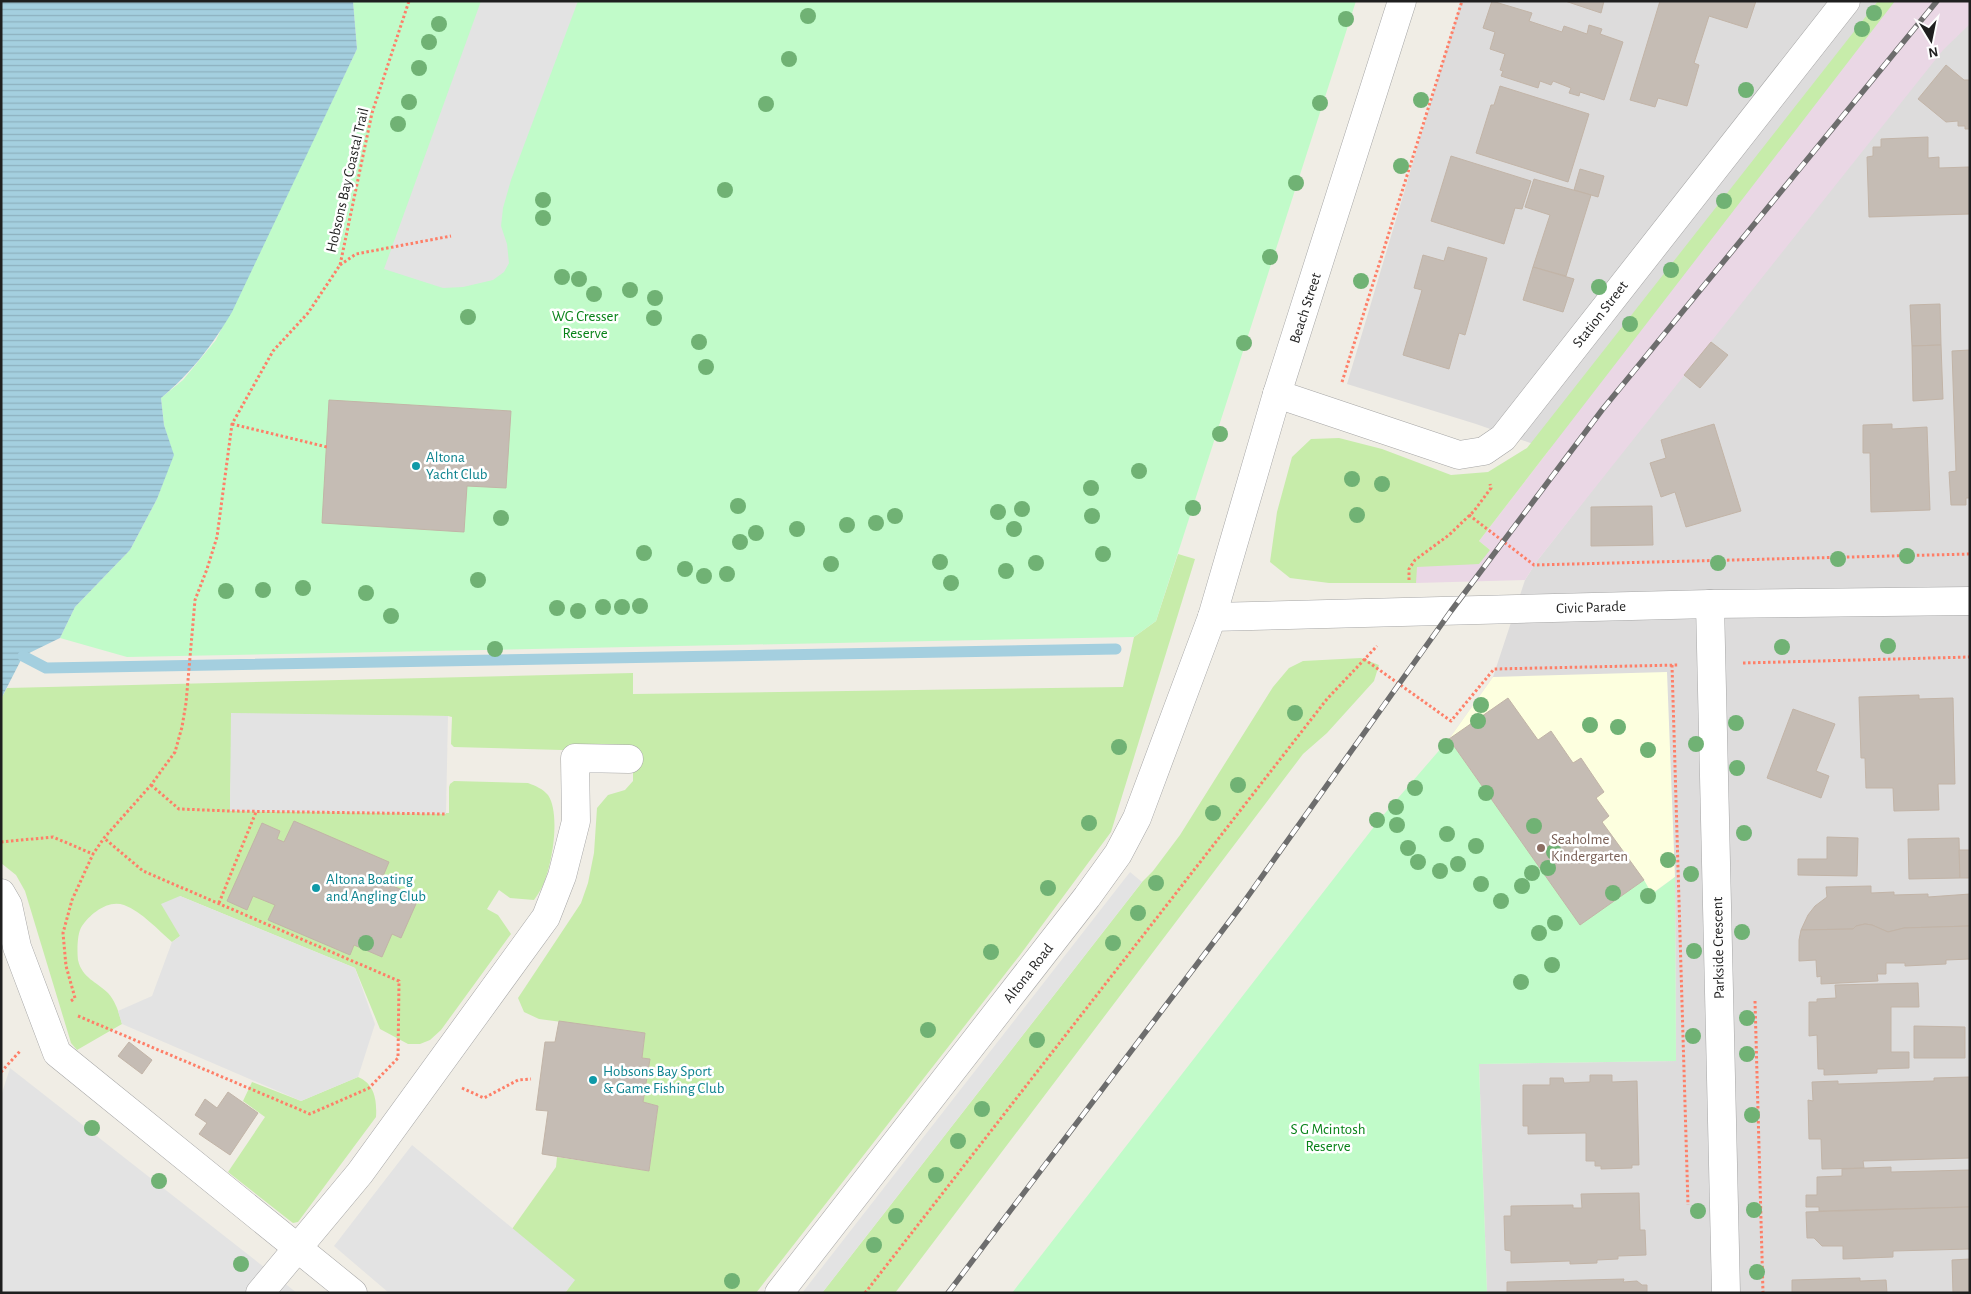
<svg xmlns="http://www.w3.org/2000/svg" width="1971" height="1294" font-family="'Alegreya Sans',sans-serif">
	<style>
		.residential { fill: #dddcdc }
		.education { fill: #fdffdf }
		.railway { fill: #ead7e5 }
		.grass { fill: #c7ecaa }
		.park { fill: #c1fbc9 }
		.parking { fill: #e3e3e3 }
		.water { fill: url(#water-rules) }
		.lines { fill: none; stroke-linecap: round; stroke-linejoin: round }
		.stream { stroke: #a4cfdf; stroke-width: 11 }
		.building { fill: #c5bcb4; stroke: #c2b4a7 }
		.minor-casing { stroke: #a6a6a6; stroke-width: 29 }
		.path { stroke: #fe7f68; stroke-width: 3; stroke-dasharray: 2.5 2.5; stroke-linecap: butt }
		.minor { stroke: #fff; stroke-width: 28 }
		.rail-casing { stroke: #6d6d6d; stroke-width: 5.5 }
		.rail { stroke: #fff; stroke-width: 4; stroke-dasharray: 11; stroke-linecap: butt }
		.tree { fill: #70b274 }
		.culture-dot { fill: #0f9aa8; stroke: #fff; stroke-width: 2 }
		.education-dot { fill: #8d6e63; stroke: #fff; stroke-width: 2 }
		.labels { text-anchor: middle; stroke-width: 5; stroke-linejoin: round; paint-order: stroke }
		.street-label { font-size: 15px; fill: #1f1f1f; stroke: #fff }
		.park-label { font-size: 15px; fill: #088218; stroke: #fff }
		.culture-label { font-size: 15px; fill: #0d838f; stroke: #fff; text-anchor: start }
		.education-label { font-size: 15px; fill: #785e54; stroke: #fff; text-anchor: start }
	</style>
	<defs>
		<pattern id="water-rules" width="6" height="5" patternUnits="userSpaceOnUse" patternTransform="scale(1.25)"><rect width="6" height="5" fill="#a4cfdf"/><path d="M0 2.5h6" fill="none" stroke="#8db1bf"/></pattern>
	</defs>
	<rect width="100%" height="100%" fill="#f0ede5"/>
	<polygon class="residential" points="1461,1 1970,1 1970,1293 1487,1293 1479,1064 1676,1061 1675,878 1644,881 1449,739 1493,677 1525,580 1537,561 1608,470 1476,424 1347,384"/>
	<polygon class="education" points="1667,672 1675,877 1651,894 1644,881 1580,925 1449,739 1493,677"/>
	<polygon class="railway" points="1895,1 1970,1 1970,24 1943,50 1609,470 1537,561 1525,580 1416,583 1416,567 1490,550 1479,541"/>
	<g class="grass">
		<polygon points="1878,1 1895,1 1479,541 1490,550 1479,564 1417,567 1416,583 1329,583 1290,578 1270,562 1277,512 1292,457 1311,439 1339,438 1382,449 1451,475 1488,472 1527,448"/>
		<path d="M1178,554L1195,559L1111,832L1020,955L756,1293H565L574,1280L512,1229L556,1167L557,1157L649,1171L658,1106L643,1102L650,1059L642,1058L645,1033L539,1019L524,1012L518,998L581,903L588,883L594,853L597,808L608,795L625,790L633,781V752L454,747L451,744L452,717L448,716L232,714L230,811L449,813V787L450,784L454,781L528,783C536,786 543,789 548,795C561,814 552,867 542,887C540,891 537,896 534,900L510,898L499,890L487,909L498,915L511,934L441,1030L430,1040L420,1044H408L380,1029L355,968L180,896V936L172,942C158,930 142,912 124,905C108,899 90,914 82,926C77,933 77,951 78,960C82,978 97,982 108,993C116,1002 119,1013 122,1024L77,1050L71,1043L68,1033L25,891L16,875L1,863V699L7,688L633,673V694L1123,687L1134,637L1156,621Z"/>
		<polygon points="1361,658 1379,665 1374,681 1327,733 1303,754 895,1293 822,1293 1142,882 1153,871 1180,835 1273,687 1289,668 1303,661"/>
		<path d="M358,1077C375,1084 377,1101 376,1117L298,1222L293,1223L289,1220L228,1172L265,1117L243,1101L252,1082L301,1101Z"/>
	</g>
	<g class="park">
		<polygon points="353,1 1356,1 1156,621 1134,637 127,657 60,638 75,607 130,550 157,499 173,455 164,425 161,398 183,380 216,340 357,49"/>
		<polygon points="1449,739 1580,924 1644,880 1652,894 1675,877 1676,1061 1479,1064 1487,1293 1012,1293 1380,819"/>
	</g>
	<g class="parking">
		<polygon points="481,1 578,1 511,180 503,208 501,226 507,244 509,263 504,272 493,280 463,287 443,288 384,269"/>
		<polygon points="231,713 448,716 446,814 230,811"/>
		<polygon points="1130,872 1142,882 822,1293 802,1293"/>
		<polygon points="180,896 355,968 375,1024 358,1077 301,1101 122,1024 118,1011 152,996 172,942 180,936 161,904"/>
		<polygon points="10,1068 297,1293 1,1293 1,1101 2,1093"/>
		<polygon points="412,1145 575,1280 565,1293 389,1293 334,1246"/>
	</g>
	<path class="water" d="M1,1H353L357,49L232,312C211,347 192,372 161,398L164,425L174,455L157,499L130,550L75,607L60,638L23,656L1,699Z"/>
	<g class="lines">
		<polyline class="stream" points="23,656 46,668 1116,649"/>
	</g>
	<g class="building">
		<polygon points="1492,1 1532,13 1529,21 1562,32 1564,26 1587,34 1589,25 1602,29 1600,34 1623,42 1604,100 1580,92 1579,96 1569,93 1571,88 1553,81 1551,85 1540,81 1538,88 1501,76 1503,71 1500,70 1505,54 1490,49 1495,32 1483,28"/>
		<polygon points="1565,1 1604,1 1601,13"/>
		<polygon points="1660,1 1756,1 1747,28 1709,16 1694,63 1699,65 1687,106 1658,98 1655,107 1630,100"/>
		<polygon points="1946,65 1964,80 1970,80 1970,129 1965,129 1965,126 1958,126 1958,121 1946,122 1918,99"/>
		<polygon points="1500,86 1589,114 1568,182 1476,153 1491,105 1494,105"/>
		<polygon points="1928,137 1928,158 1939,157 1939,168 1969,167 1970,214 1869,217 1867,157 1873,156 1873,147 1881,147 1881,139"/>
		<polygon points="1451,156 1531,181 1522,209 1515,208 1504,244 1431,221"/>
		<polygon points="1580,169 1604,176 1598,197 1574,190"/>
		<polygon points="1534,179 1591,195 1566,276 1533,267 1550,215 1525,207"/>
		<polygon points="1448,247 1487,258 1465,335 1459,333 1449,369 1403,355 1422,290 1414,288 1423,255 1444,261"/>
		<polygon points="1533,267 1574,279 1563,312 1523,300"/>
		<polygon points="1940,304 1941,345 1912,346 1910,305"/>
		<polygon points="1711,342 1728,355 1700,388 1684,375"/>
		<polygon points="1941,345 1943,399 1913,401 1912,346"/>
		<polygon points="1970,350 1970,498 1966,498 1966,505 1951,505 1949,472 1956,471 1952,351"/>
		<polygon points="329,400 511,411 506,488 467,486 464,532 322,523"/>
		<polygon points="1714,424 1741,511 1686,527 1675,492 1661,497 1650,463 1666,458 1661,440"/>
		<polygon points="1892,424 1892,429 1927,427 1930,510 1871,512 1870,453 1863,453 1863,425"/>
		<polygon points="1652,506 1653,545 1591,546 1591,507"/>
		<polygon points="1919,695 1919,699 1953,698 1955,784 1938,784 1939,810 1894,811 1893,788 1866,788 1865,758 1861,758 1859,697"/>
		<polygon points="1508,698 1538,740 1551,731 1573,763 1581,758 1604,792 1596,798 1609,816 1602,822 1644,880 1580,925 1449,739"/>
		<polygon points="1793,709 1835,724 1816,771 1829,776 1821,798 1767,778"/>
		<polygon points="294,821 389,862 381,881 419,897 401,938 392,934 382,957 354,945 350,955 268,920 275,905 253,896 247,910 227,901 262,823 280,831 277,839 284,842"/>
		<polygon points="1827,837 1858,838 1857,876 1798,875 1798,859 1827,859"/>
		<polygon points="1959,838 1960,878 1909,879 1908,839"/>
		<polygon points="1959,850 1970,850 1970,878 1960,878"/>
		<polygon points="1871,886 1871,893 1894,892 1894,895 1928,894 1928,897 1970,894 1970,926 1904,928 1888,932 1872,925 1865,924 1856,926 1853,929 1801,930 1808,915 1815,906 1827,897 1826,887"/>
		<polygon points="1865,924 1872,925 1888,932 1904,928 1970,926 1970,959 1946,960 1946,964 1905,966 1905,963 1886,963 1886,974 1877,974 1878,981 1821,984 1821,976 1817,977 1816,960 1799,961 1799,940 1801,930 1853,929 1856,926"/>
		<polygon points="1918,983 1919,1007 1891,1007 1891,1052 1909,1052 1909,1068 1877,1069 1877,1073 1824,1075 1824,1069 1818,1069 1817,1035 1809,1036 1809,1002 1817,1002 1817,999 1836,998 1835,985"/>
		<polygon points="559,1021 645,1033 642,1058 650,1059 643,1102 658,1106 649,1171 542,1154 548,1111 536,1110 545,1042 555,1042"/>
		<polygon points="1914,1026 1965,1027 1965,1058 1914,1058"/>
		<polygon points="129,1042 152,1060 142,1074 118,1056"/>
		<polygon points="1590,1075 1612,1075 1612,1082 1637,1081 1639,1165 1632,1165 1632,1168 1601,1169 1601,1166 1595,1166 1595,1161 1586,1161 1586,1133 1528,1134 1528,1126 1523,1126 1523,1085 1550,1085 1550,1078 1563,1078 1564,1083 1590,1082"/>
		<polygon points="1970,1077 1970,1158 1863,1161 1864,1168 1822,1169 1821,1139 1809,1139 1808,1100 1813,1101 1812,1082 1838,1081 1838,1084 1934,1081 1934,1078"/>
		<polygon points="228,1092 258,1113 230,1155 199,1134 207,1123 195,1115 205,1099 217,1108"/>
		<polygon points="1891,1167 1891,1172 1970,1170 1970,1207 1819,1211 1819,1207 1806,1207 1806,1195 1817,1195 1817,1177 1842,1176 1842,1169"/>
		<polygon points="1639,1193 1640,1230 1645,1230 1646,1255 1618,1256 1618,1259 1597,1260 1597,1263 1570,1264 1570,1261 1511,1263 1511,1251 1505,1250 1504,1216 1511,1216 1511,1206 1573,1205 1573,1208 1582,1208 1581,1194"/>
		<polygon points="1970,1207 1970,1249 1893,1251 1893,1257 1843,1259 1843,1246 1822,1246 1814,1238 1807,1238 1806,1212"/>
		<polygon points="1970,1259 1970,1293 1953,1293 1952,1260"/>
		<polygon points="1860,1278 1860,1281 1886,1280 1887,1293 1792,1293 1792,1280"/>
		<polygon points="1624,1279 1623,1282 1637,1281 1642,1285 1647,1285 1647,1293 1650,1293 1507,1293 1507,1282"/>
	</g>
	<g class="lines">
		<g class="minor-casing">
			<g id="minor">
				<polyline points="1277,394 1459,455 1484,451 1503,438 1846,1"/>
				<polyline points="1710,604 1726,1293"/>
				<polyline points="1212,617 1710,604 1970,601"/>
				<polyline points="1,893 8,905 17,947 57,1053 353,1293"/>
				<polyline points="260,1293 360,1173 546,917 562,876 576,821 575,758 629,759"/>
				<polyline points="779,1293 1087,897 1118,854 1137,818 1212,617 1277,394 1402,1"/>
			</g>
		</g>
		<g class="path">
			<polyline points="340,265 356,254 451,236"/>
			<polyline points="1342,382 1462,1"/>
			<polyline points="232,424 327,447"/>
			<polyline points="1469,515 1534,565 1970,554"/>
			<polyline points="1409,580 1409,569 1415,560 1449,535 1474,511 1491,488 1490,484"/>
			<polyline points="1364,659 1451,721 1494,669 1679,665"/>
			<polyline points="1743,663 1970,657"/>
			<polyline points="1672,665 1688,1205"/>
			<polyline points="151,785 179,809 230,811 446,814"/>
			<polyline points="1,842 53,837 93,854"/>
			<polyline points="219,903 256,812"/>
			<polyline points="71,1001 75,998 66,966 63,933 72,900 93,854 104,838 151,785 175,752 182,727 186,703 195,600 207,569 217,537 232,424 273,351 308,313 340,265 372,113 409,1"/>
			<polyline points="1755,1001 1763,1293"/>
			<polyline points="78,1016 310,1114 369,1088 398,1058 399,981 143,871 104,838"/>
			<polyline points="1,1072 21,1050"/>
			<polyline points="462,1088 484,1098 518,1080 531,1079"/>
			<polyline points="865,1293 1327,699 1377,646"/>
		</g>
		<use href="#minor" class="minor"/>
		<g class="rail-casing">
			<polyline id="rail" points="948,1293 1241,906 1451,611 1602,410 1937,1"/>
		</g>
		<use href="#rail" class="rail"/>
	</g>
	<g class="tree">
		<circle cx="1874" cy="13" r="8"/>
		<circle cx="808" cy="16" r="8"/>
		<circle cx="1346" cy="19" r="8"/>
		<circle cx="439" cy="24" r="8"/>
		<circle cx="1862" cy="29" r="8"/>
		<circle cx="429" cy="42" r="8"/>
		<circle cx="789" cy="59" r="8"/>
		<circle cx="419" cy="68" r="8"/>
		<circle cx="1746" cy="90" r="8"/>
		<circle cx="1421" cy="100" r="8"/>
		<circle cx="409" cy="102" r="8"/>
		<circle cx="1320" cy="103" r="8"/>
		<circle cx="766" cy="104" r="8"/>
		<circle cx="398" cy="124" r="8"/>
		<circle cx="1401" cy="166" r="8"/>
		<circle cx="1296" cy="183" r="8"/>
		<circle cx="725" cy="190" r="8"/>
		<circle cx="543" cy="200" r="8"/>
		<circle cx="1724" cy="201" r="8"/>
		<circle cx="543" cy="218" r="8"/>
		<circle cx="1270" cy="257" r="8"/>
		<circle cx="1671" cy="270" r="8"/>
		<circle cx="562" cy="277" r="8"/>
		<circle cx="579" cy="279" r="8"/>
		<circle cx="1361" cy="281" r="8"/>
		<circle cx="1599" cy="287" r="8"/>
		<circle cx="630" cy="290" r="8"/>
		<circle cx="594" cy="294" r="8"/>
		<circle cx="655" cy="298" r="8"/>
		<circle cx="468" cy="317" r="8"/>
		<circle cx="654" cy="318" r="8"/>
		<circle cx="1630" cy="324" r="8"/>
		<circle cx="699" cy="342" r="8"/>
		<circle cx="1244" cy="343" r="8"/>
		<circle cx="706" cy="367" r="8"/>
		<circle cx="1220" cy="434" r="8"/>
		<circle cx="1139" cy="471" r="8"/>
		<circle cx="1352" cy="479" r="8"/>
		<circle cx="1382" cy="484" r="8"/>
		<circle cx="1091" cy="488" r="8"/>
		<circle cx="738" cy="506" r="8"/>
		<circle cx="1193" cy="508" r="8"/>
		<circle cx="1022" cy="509" r="8"/>
		<circle cx="998" cy="512" r="8"/>
		<circle cx="1357" cy="515" r="8"/>
		<circle cx="895" cy="516" r="8"/>
		<circle cx="1092" cy="516" r="8"/>
		<circle cx="501" cy="518" r="8"/>
		<circle cx="876" cy="523" r="8"/>
		<circle cx="847" cy="525" r="8"/>
		<circle cx="797" cy="529" r="8"/>
		<circle cx="1014" cy="529" r="8"/>
		<circle cx="756" cy="533" r="8"/>
		<circle cx="740" cy="542" r="8"/>
		<circle cx="644" cy="553" r="8"/>
		<circle cx="1103" cy="554" r="8"/>
		<circle cx="1907" cy="556" r="8"/>
		<circle cx="1838" cy="559" r="8"/>
		<circle cx="940" cy="562" r="8"/>
		<circle cx="1036" cy="563" r="8"/>
		<circle cx="1718" cy="563" r="8"/>
		<circle cx="831" cy="564" r="8"/>
		<circle cx="685" cy="569" r="8"/>
		<circle cx="1006" cy="571" r="8"/>
		<circle cx="727" cy="574" r="8"/>
		<circle cx="704" cy="576" r="8"/>
		<circle cx="478" cy="580" r="8"/>
		<circle cx="951" cy="583" r="8"/>
		<circle cx="303" cy="588" r="8"/>
		<circle cx="263" cy="590" r="8"/>
		<circle cx="226" cy="591" r="8"/>
		<circle cx="366" cy="593" r="8"/>
		<circle cx="640" cy="606" r="8"/>
		<circle cx="603" cy="607" r="8"/>
		<circle cx="622" cy="607" r="8"/>
		<circle cx="557" cy="608" r="8"/>
		<circle cx="578" cy="611" r="8"/>
		<circle cx="391" cy="616" r="8"/>
		<circle cx="1888" cy="646" r="8"/>
		<circle cx="1782" cy="647" r="8"/>
		<circle cx="495" cy="649" r="8"/>
		<circle cx="1481" cy="705" r="8"/>
		<circle cx="1295" cy="713" r="8"/>
		<circle cx="1478" cy="721" r="8"/>
		<circle cx="1736" cy="723" r="8"/>
		<circle cx="1590" cy="725" r="8"/>
		<circle cx="1618" cy="727" r="8"/>
		<circle cx="1696" cy="744" r="8"/>
		<circle cx="1446" cy="746" r="8"/>
		<circle cx="1119" cy="747" r="8"/>
		<circle cx="1648" cy="750" r="8"/>
		<circle cx="1737" cy="768" r="8"/>
		<circle cx="1238" cy="785" r="8"/>
		<circle cx="1415" cy="788" r="8"/>
		<circle cx="1486" cy="793" r="8"/>
		<circle cx="1396" cy="807" r="8"/>
		<circle cx="1213" cy="813" r="8"/>
		<circle cx="1377" cy="820" r="8"/>
		<circle cx="1089" cy="823" r="8"/>
		<circle cx="1397" cy="825" r="8"/>
		<circle cx="1534" cy="826" r="8"/>
		<circle cx="1744" cy="833" r="8"/>
		<circle cx="1447" cy="834" r="8"/>
		<circle cx="1476" cy="846" r="8"/>
		<circle cx="1408" cy="848" r="8"/>
		<circle cx="1554" cy="852" r="8"/>
		<circle cx="1668" cy="860" r="8"/>
		<circle cx="1418" cy="862" r="8"/>
		<circle cx="1458" cy="864" r="8"/>
		<circle cx="1548" cy="868" r="8"/>
		<circle cx="1440" cy="871" r="8"/>
		<circle cx="1532" cy="873" r="8"/>
		<circle cx="1691" cy="874" r="8"/>
		<circle cx="1156" cy="883" r="8"/>
		<circle cx="1481" cy="884" r="8"/>
		<circle cx="1522" cy="886" r="8"/>
		<circle cx="1048" cy="888" r="8"/>
		<circle cx="1613" cy="893" r="8"/>
		<circle cx="1648" cy="896" r="8"/>
		<circle cx="1501" cy="901" r="8"/>
		<circle cx="1138" cy="913" r="8"/>
		<circle cx="1555" cy="923" r="8"/>
		<circle cx="1742" cy="932" r="8"/>
		<circle cx="1539" cy="933" r="8"/>
		<circle cx="366" cy="943" r="8"/>
		<circle cx="1113" cy="943" r="8"/>
		<circle cx="1694" cy="951" r="8"/>
		<circle cx="991" cy="952" r="8"/>
		<circle cx="1552" cy="965" r="8"/>
		<circle cx="1521" cy="982" r="8"/>
		<circle cx="1747" cy="1018" r="8"/>
		<circle cx="928" cy="1030" r="8"/>
		<circle cx="1693" cy="1036" r="8"/>
		<circle cx="1037" cy="1040" r="8"/>
		<circle cx="1747" cy="1054" r="8"/>
		<circle cx="982" cy="1109" r="8"/>
		<circle cx="1752" cy="1115" r="8"/>
		<circle cx="92" cy="1128" r="8"/>
		<circle cx="958" cy="1141" r="8"/>
		<circle cx="936" cy="1175" r="8"/>
		<circle cx="159" cy="1181" r="8"/>
		<circle cx="1754" cy="1210" r="8"/>
		<circle cx="1698" cy="1211" r="8"/>
		<circle cx="896" cy="1216" r="8"/>
		<circle cx="874" cy="1245" r="8"/>
		<circle cx="241" cy="1264" r="8"/>
		<circle cx="1757" cy="1272" r="8"/>
		<circle cx="732" cy="1281" r="8"/>
	</g>
	<g class="culture-dot">
		<circle cx="416" cy="466" r="5"/>
		<circle cx="316" cy="888" r="5"/>
		<circle cx="593" cy="1080" r="5"/>
	</g>
	<circle class="education-dot" cx="1541" cy="848" r="5"/>
	<g class="labels">
		<g class="street-label">
			<text transform="translate(347 180) rotate(-77)" y="5">Hobsons Bay Coastal Trail</text>
			<text transform="translate(1305 308) rotate(-72)" y="5">Beach Street</text>
			<text transform="translate(1600 314) rotate(-52)" y="5">Station Street</text>
			<text transform="translate(1591 607) rotate(-2)" y="5">Civic Parade</text>
			<text transform="translate(1718 948) rotate(-91)" y="5">Parkside Crescent</text>
			<text transform="translate(1028 973) rotate(-52)" y="5">Altona Road</text>
		</g>
		<g class="park-label">
			<text x="585" y="321">WG Cresser<tspan x="585" dy="17">Reserve</tspan></text>
			<text x="1328" y="1134">S G Mcintosh<tspan x="1328" dy="17">Reserve</tspan></text>
		</g>
		<g class="culture-label">
			<text x="426" y="462">Altona<tspan x="426" dy="17">Yacht Club</tspan></text>
			<text x="326" y="884">Altona Boating<tspan x="326" dy="17">and Angling Club</tspan></text>
			<text x="603" y="1076">Hobsons Bay Sport<tspan x="603" dy="17">&amp; Game Fishing Club</tspan></text>
		</g>
		<g class="education-label">
			<text x="1551" y="844">Seaholme<tspan x="1551" dy="17">Kindergarten</tspan></text>
		</g>
	</g>
	<rect width="1971" height="1294" fill="none" stroke="#1f1f1f" stroke-width="5"/>
	<g transform="translate(1931 40) rotate(170)" stroke="#ffffff" stroke-width="4" paint-order="stroke">
	<path d="M0-4L9 19L0 12L-9 19Z" fill="#1f1f1f"/>
	<text y="-8" font-size="14" font-weight="bold" text-anchor="middle" fill="#1f1f1f">N</text>
	</g>
</svg>
